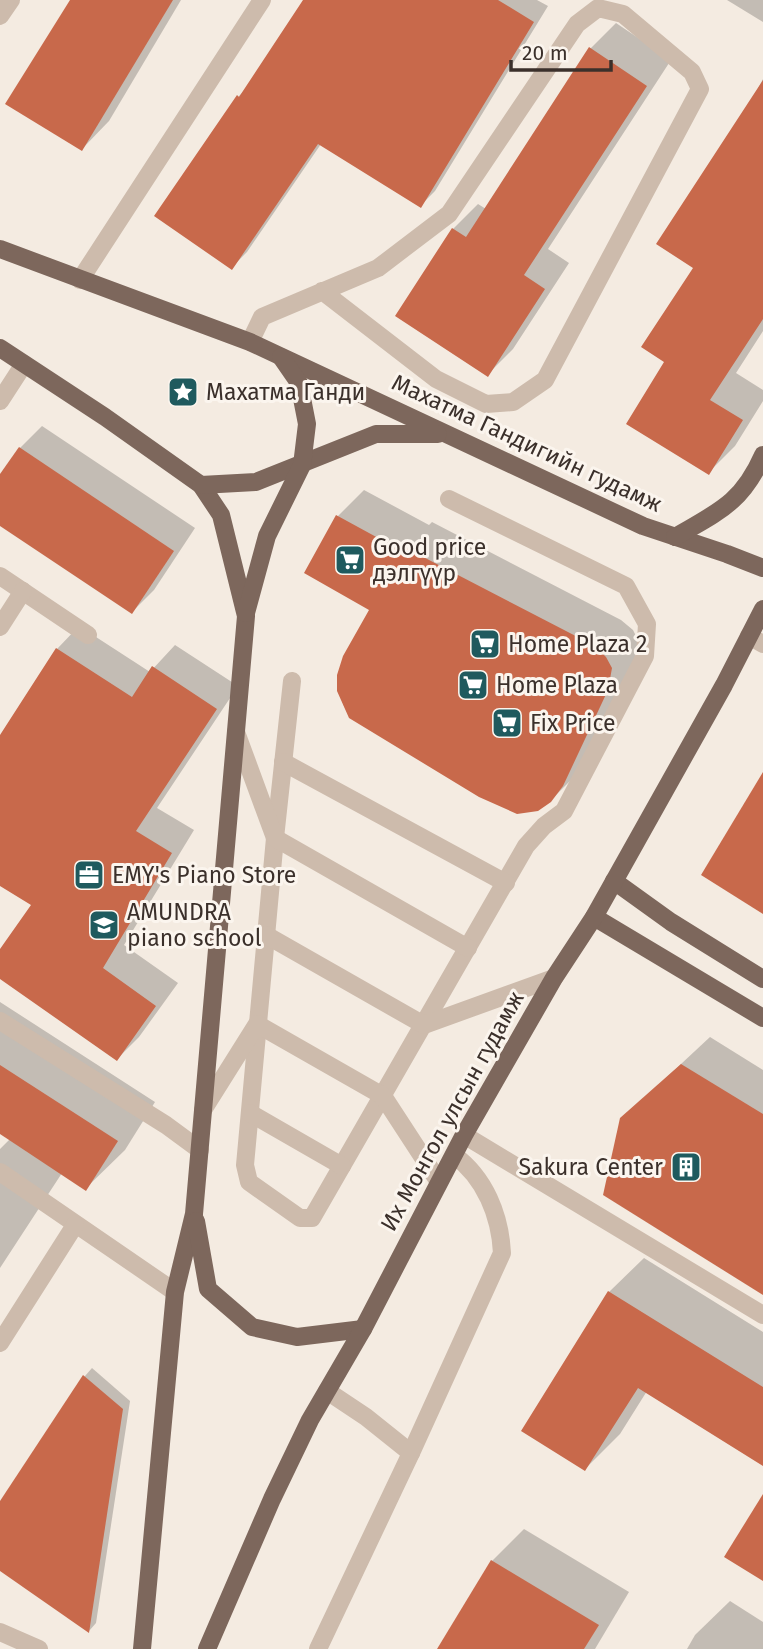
<svg xmlns="http://www.w3.org/2000/svg" width="763" height="1649" font-family="'Fira Sans',sans-serif">
	<style>
		.shadow { fill: #0003 }
		.building { fill: #c8694b }
		.lines { fill: none; stroke-linecap: round; stroke-linejoin: round }
		.minor { stroke: #cdbbac; stroke-width: 18 }
		.major { stroke: #7d675c; stroke-width: 18 }
		.labels { text-anchor: middle; stroke-width: 6; stroke-linejoin: round; paint-order: stroke }
		.poi-label { font-size: 23px; fill: #3b302b; stroke: #fbf5ee; text-anchor: start }
		.street-label { font-size: 23px; fill: #3b302b; stroke: #fbf5ee }
	</style>
	<rect width="100%" height="100%" fill="#f4ebe1"/>
	<g class="shadow">
		<polygon points="72,0 181,0 109,121 82,149"/>
		<polygon points="305,0 537,0 548,6 435,191 420,206 321,144 247,252 232,267 238,97 248,87"/>
		<polygon points="727,0 763,0 763,22"/>
		<polygon points="616,23 671,60 548,249 569,263 513,349 488,374 453,229 478,204 486,209 590,49"/>
		<polygon points="763,79 763,331 736,373 763,390 763,401 735,446 708,473 667,361 752,100"/>
		<polygon points="42,426 195,528 154,590 132,612 0,524 0,478 20,448"/>
		<polygon points="364,490 429,525 432,522 621,620 633,630 638,640 634,662 577,774 550,801 350,717 344,706 338,690 372,609 338,516"/>
		<polygon points="79,626 150,672 175,645 238,686 157,808 194,830 124,945 178,983 139,1037 117,1059 0,977 0,952 34,904 0,884 0,738 57,649"/>
		<polygon points="0,1002 155,1102 125,1150 86,1188 62,1173 0,1268 0,1149 10,1139 0,1133"/>
		<polygon points="710,1037 763,1070 763,1279 622,1119"/>
		<polygon points="644,1258 763,1332 763,1464 647,1391 620,1434 585,1469 609,1292"/>
		<polygon points="92,1368 130,1401 96,1623 89,1631 0,1569 0,1505 85,1376"/>
		<polygon points="524,1529 629,1592 595,1649 439,1649 492,1561"/>
		<polygon points="730,1601 763,1622 763,1649 687,1649 695,1635"/>
	</g>
	<g class="building">
		<polygon points="70,0 173,0 82,151 5,104"/>
		<polygon points="303,0 498,0 534,22 421,208 318,144 232,270 154,216 237,95 239,97"/>
		<polygon points="589,47 647,86 524,275 545,289 488,377 395,316 452,228 466,237"/>
		<polygon points="763,80 763,319 710,400 743,420 709,475 626,424 664,362 641,347 693,268 656,244"/>
		<polygon points="19,447 174,551 132,614 0,526 0,474"/>
		<polygon points="336,515 402,551 404,547 595,646 606,657 612,668 608,690 563,786 551,802 538,811 517,814 479,797 349,718 337,691 337,675 343,656 369,610 304,573"/>
		<polygon points="56,648 132,697 152,666 217,709 136,831 172,853 103,968 156,1006 117,1061 0,979 0,949 31,905 0,886 0,735"/>
		<polygon points="763,772 763,914 701,875"/>
		<polygon points="681,1064 763,1114 763,1295 603,1195 620,1118"/>
		<polygon points="0,1065 118,1141 86,1191 0,1134"/>
		<polygon points="608,1291 763,1387 763,1466 638,1388 585,1471 521,1431"/>
		<polygon points="83,1375 123,1409 89,1633 0,1571 0,1501"/>
		<polygon points="763,1494 763,1581 724,1557"/>
		<polygon points="491,1560 599,1625 584,1649 437,1649"/>
	</g>
	<g class="lines">
		<g class="minor">
			<polyline points="0,16 11,0"/>
			<polyline points="80,280 262,0"/>
			<polyline points="250,342 262,317 378,268 449,214 577,24 598,8 623,14 692,72 700,89 545,380 513,402 486,404 436,379 322,291"/>
			<polyline points="0,401 24,364"/>
			<polyline points="0,576 88,635"/>
			<polyline points="0,627 23,591"/>
			<polyline points="749,636 763,644"/>
			<polyline points="292,681 275,838 245,1165 249,1182 300,1218 312,1218 526,846 544,826 564,811 645,656 647,624 626,586 449,499"/>
			<polyline points="236,732 275,838 468,948"/>
			<polyline points="283,762 506,883"/>
			<polyline points="266,935 424,1025 554,978"/>
			<polyline points="0,1021 166,1125 200,1150"/>
			<polyline points="203,1110 257,1024 383,1096 439,1182"/>
			<polyline points="250,1113 342,1166"/>
			<polyline points="464,1135 763,1315"/>
			<polyline points="0,1172 175,1292"/>
			<polyline points="0,1343 75,1225"/>
			<path d="M411,1453L502,1253C500,1215 485,1178 454,1155"/>
			<polyline points="0,1632 39,1649"/>
			<polyline points="318,1649 411,1453 366,1417 327,1391"/>
		</g>
		<g class="major">
			<polyline points="0,249 250,342 643,526 727,554 763,568"/>
			<polyline points="0,348 105,417 201,485 221,515 246,616 194,1214 175,1292 142,1649"/>
			<polyline points="201,485 256,482 376,434 438,434"/>
			<path d="M675,537C718,512 742,503 763,455"/>
			<polyline points="246,613 267,536 302,465 307,424 299,383 281,357"/>
			<polyline points="614,881 671,922 763,979"/>
			<polyline points="594,917 763,1018"/>
			<polyline points="196,1221 208,1289 252,1327 297,1337 363,1329"/>
			<polyline points="207,1649 272,1499 310,1420 363,1329 464,1135 554,978 594,917 724,685 763,609"/>
		</g>
	</g>
	<defs>
		<g id="sight-square" transform="scale(1.575)"><rect x="-9" y="-9" width="18" height="18" rx="4" fill="#1f5a5e" stroke="#fbf5ee"/><path d="M0-6L1.8-2.2L6-1.7L2.9 1.2L3.7 5.4L0 3.3L-3.7 5.4L-2.9 1.2L-6-1.7L-1.8-2.2Z" fill="#fff"/></g>
		<g id="supermarket-square" transform="scale(1.575)"><rect x="-9" y="-9" width="18" height="18" rx="4" fill="#1f5a5e" stroke="#fbf5ee"/><path d="M-6-5.5h2.5l.6 2H6L4.5 2H-2.5L-4.4-4H-6ZM-1.5 3.2a1.3 1.3 0 1 0 .1 0ZM3 3.2a1.3 1.3 0 1 0 .1 0Z" fill="#fff"/></g>
		<g id="office-square" transform="scale(1.575)"><rect x="-9" y="-9" width="18" height="18" rx="4" fill="#1f5a5e" stroke="#fbf5ee"/><path d="M-6-3h4V-5.5h4V-3h4V5H-6ZM-1-4.5V-3h2v-1.5ZM-6 0V1H6V0Z" fill="#fff"/></g>
		<g id="school-square" transform="scale(1.575)"><rect x="-9" y="-9" width="18" height="18" rx="4" fill="#1f5a5e" stroke="#fbf5ee"/><path d="M0-5L7-2L0 1L-7-2ZM-4 1L0 2.5L4 1V4Q0 6-4 4Z" fill="#fff"/></g>
		<g id="building-square" transform="scale(1.575)"><rect x="-9" y="-9" width="18" height="18" rx="4" fill="#1f5a5e" stroke="#fbf5ee"/><path d="M-4-6H4V6H1V3H-1V6H-4ZM-2.5-4.3h1.7v1.8h-1.7ZM.8-4.3h1.7v1.8H.8ZM-2.5-1h1.7V.8h-1.7ZM.8-1h1.7V.8H.8Z" fill="#fff"/></g>
	</defs>
	<g fill-rule="evenodd">
		<use href="#sight-square" x="183" y="392"/>
		<use href="#supermarket-square" x="350" y="560"/>
		<use href="#supermarket-square" x="485" y="644"/>
		<use href="#supermarket-square" x="473" y="685"/>
		<use href="#supermarket-square" x="507" y="723"/>
		<use href="#office-square" x="89" y="875"/>
		<use href="#school-square" x="104" y="925"/>
		<use href="#building-square" x="686" y="1167"/>
	</g>
	<g class="labels">
		<g class="poi-label">
			<text x="206" y="400">Махатма Ганди</text>
			<text x="373" y="555">Good price<tspan x="373" dy="26">дэлгүүр</tspan></text>
			<text x="508" y="652">Home Plaza 2</text>
			<text x="496" y="693">Home Plaza</text>
			<text x="530" y="731">Fix Price</text>
			<text x="112" y="883">EMY's Piano Store</text>
			<text x="127" y="920">AMUNDRA<tspan x="127" dy="26">piano school</tspan></text>
			<text x="663" y="1175" text-anchor="end">Sakura Center</text>
		</g>
		<g class="street-label">
			<text transform="translate(527 443) rotate(25)" y="8">Махатма Гандигийн гудамж</text>
			<text transform="translate(452 1111) rotate(-61)" y="8">Их Монгол улсын гудамж</text>
		</g>
	</g>
	<path d="M511 60v10h100v-10" fill="none" stroke="#3b302b" stroke-width="3.5"/>
	<text x="522" y="60" font-size="21" fill="#3b302b" stroke="#fbf5ee" stroke-width="5" paint-order="stroke">20 m</text>
</svg>
